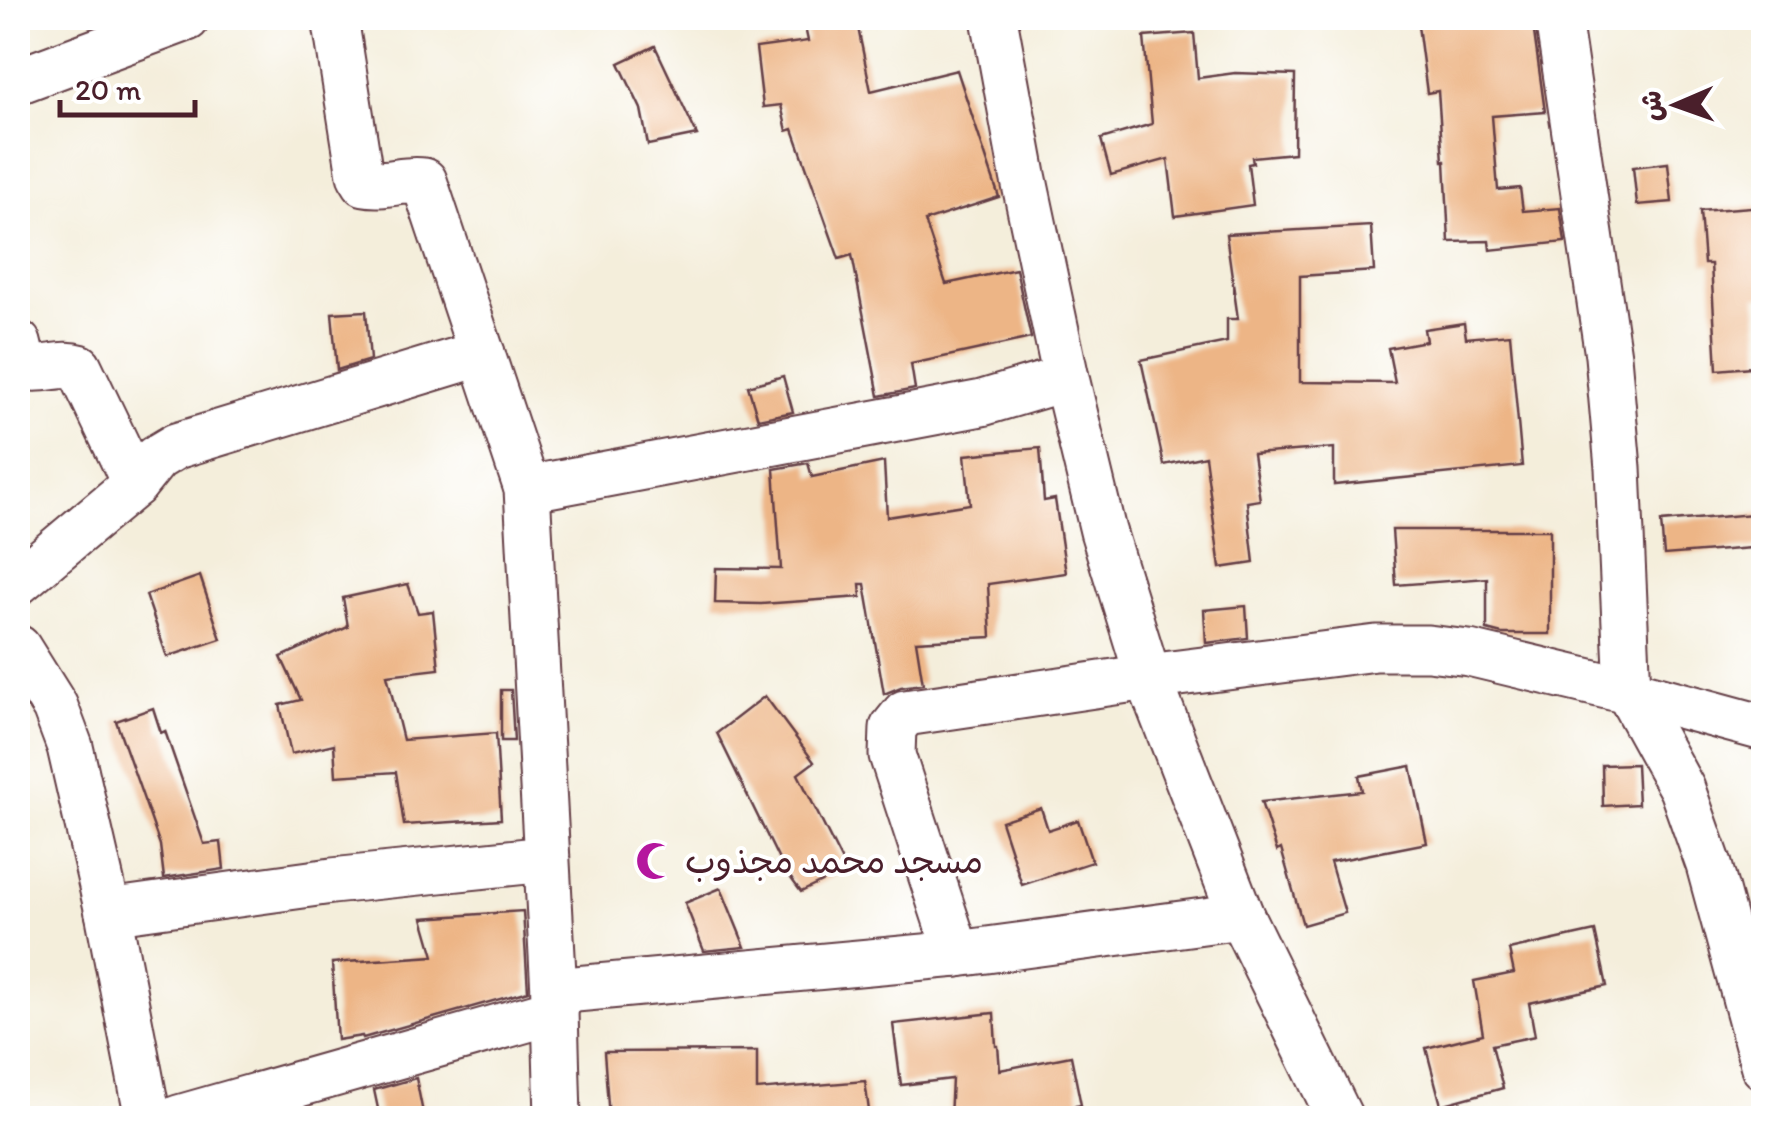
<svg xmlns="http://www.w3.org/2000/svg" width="1781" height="1136" font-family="Itim,'Playpen Sans Arabic',sans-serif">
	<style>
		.building { fill: #edb586 }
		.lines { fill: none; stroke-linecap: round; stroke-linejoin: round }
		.street-casing { stroke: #643e45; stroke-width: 49 }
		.street { stroke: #fff; stroke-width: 45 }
		.labels { text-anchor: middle; stroke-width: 8; stroke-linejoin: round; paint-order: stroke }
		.poi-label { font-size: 35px; fill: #4a1f2b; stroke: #fff; text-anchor: start }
	</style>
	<rect width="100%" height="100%" fill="#fff"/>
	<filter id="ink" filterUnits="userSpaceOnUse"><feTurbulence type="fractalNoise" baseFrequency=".01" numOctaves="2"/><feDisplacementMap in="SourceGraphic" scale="20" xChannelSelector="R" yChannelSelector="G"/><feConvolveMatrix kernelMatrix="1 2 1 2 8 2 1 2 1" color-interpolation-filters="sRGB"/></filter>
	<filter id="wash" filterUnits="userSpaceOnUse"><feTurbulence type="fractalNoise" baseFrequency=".0048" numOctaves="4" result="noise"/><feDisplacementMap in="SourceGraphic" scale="40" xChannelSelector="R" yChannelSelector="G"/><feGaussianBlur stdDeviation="2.25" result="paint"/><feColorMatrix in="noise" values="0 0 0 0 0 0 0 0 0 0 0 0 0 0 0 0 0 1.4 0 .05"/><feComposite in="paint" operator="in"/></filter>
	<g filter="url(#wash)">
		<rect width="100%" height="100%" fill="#f4eedb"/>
		<g id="blocks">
			<g class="building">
				<polygon points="803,18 856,18 871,91 957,70 999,197 925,221 946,284 1016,269 1031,338 911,364 915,389 879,396 852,255 839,259 793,129 787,131 781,105 763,107 756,48 808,41"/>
				<polygon points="1417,18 1532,18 1545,112 1492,116 1498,190 1520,188 1523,211 1560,208 1565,242 1490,250 1489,241 1449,242 1445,161 1443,161 1438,91 1427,93"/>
				<polygon points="1194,33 1198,78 1235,73 1295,75 1294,153 1252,157 1253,163 1248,164 1253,205 1175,216 1168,159 1111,175 1101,139 1152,124 1144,37"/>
				<polygon points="655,46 697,135 648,145 641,109 619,63"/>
				<polygon points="1668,163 1672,202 1637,205 1633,167"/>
				<polygon points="1764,206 1764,297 1756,298 1762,366 1717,370 1711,264 1704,264 1700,211"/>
				<polygon points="1371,226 1374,271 1300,276 1300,382 1395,383 1388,348 1426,341 1424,329 1464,323 1466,338 1510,334 1522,466 1334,485 1334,448 1253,454 1260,500 1247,502 1254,563 1220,568 1205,456 1164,465 1141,360 1227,342 1227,319 1238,319 1226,234"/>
				<polygon points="366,311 370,360 337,370 332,313"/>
				<polygon points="783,376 793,412 758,419 748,386"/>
				<polygon points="1040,448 1044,501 1055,499 1066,573 988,584 991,637 916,641 923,684 901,687 884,694 865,584 860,584 861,597 761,604 715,603 716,568 781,569 774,469 808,463 812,477 884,462 887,517 970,504 965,455"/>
				<polygon points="1764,513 1764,547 1664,555 1661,522"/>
				<polygon points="1392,530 1550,530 1550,634 1502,634 1487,630 1487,578 1396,585"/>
				<polygon points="200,576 221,639 167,657 146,595"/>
				<polygon points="408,584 418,613 433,611 439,669 387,675 403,740 496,733 501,819 404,825 396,772 336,776 334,744 291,754 280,705 301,700 281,657 348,627 343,598"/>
				<polygon points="1246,606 1248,638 1206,643 1204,610"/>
				<polygon points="501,690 511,690 514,741 501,741"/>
				<polygon points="765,696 814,762 798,774 846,870 801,892 782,866 717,733"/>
				<polygon points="153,708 161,733 165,731 204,844 221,842 224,869 164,878 160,845 116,721"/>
				<polygon points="1636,764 1638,804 1603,806 1602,765"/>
				<polygon points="1411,766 1427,843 1330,862 1345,913 1303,925 1281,849 1277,851 1261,802 1362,791 1359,776"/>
				<polygon points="1041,808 1048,830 1078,820 1092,862 1022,885 1001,821"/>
				<polygon points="721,888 745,947 704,951 685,903"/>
				<polygon points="523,911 528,991 363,1038 362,1036 337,1040 332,963 434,956 423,918"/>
				<polygon points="1595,931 1607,986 1529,1003 1535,1036 1492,1045 1503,1088 1441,1105 1426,1048 1483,1034 1474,981 1514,973 1509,950"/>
				<polygon points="994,1013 996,1046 998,1046 1000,1070 1071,1056 1081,1105 1011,1118 950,1118 952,1079 901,1085 893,1024"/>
				<polygon points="757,1051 757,1090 865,1081 870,1118 609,1118 604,1052"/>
				<polygon points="416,1078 424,1118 380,1118 374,1090"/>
			</g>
		</g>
	</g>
	<g filter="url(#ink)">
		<use href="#blocks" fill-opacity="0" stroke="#643e45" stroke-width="2.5"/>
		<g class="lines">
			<g class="street-casing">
				<g id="street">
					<path d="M335,18L360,175L365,183C385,187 404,178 424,181L527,489L555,1011L558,1118"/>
					<polyline points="994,18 1023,175 1066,378 1103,531 1148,677 1241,916 1340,1118"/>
					<polyline points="1558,18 1608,356 1618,468 1628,691 1682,789 1709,865 1764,1067"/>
					<polyline points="18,81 187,18"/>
					<path d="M18,343L22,359L30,368C47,370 63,362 79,367L135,484L156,458L176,446L482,353"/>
					<polyline points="527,489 982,403 1066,378"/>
					<polyline points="18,582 135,484"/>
					<polyline points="18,648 55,707 70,747 108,912 148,1118"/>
					<polyline points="108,912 332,881 546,859"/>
					<polyline points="957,954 892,755 893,728 905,713 1148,677 1376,648 1428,648 1469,653 1628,691 1764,728"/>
					<polyline points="554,991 957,954 1241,916"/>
					<polyline points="179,1118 555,1011"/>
				</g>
			</g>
			<use href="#street" class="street"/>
		</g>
	</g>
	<defs>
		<g id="mosque-bare" transform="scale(3)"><path d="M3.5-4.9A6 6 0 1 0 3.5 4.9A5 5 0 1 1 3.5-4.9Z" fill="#b5179e" stroke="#fff" stroke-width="2.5" paint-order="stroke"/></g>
	</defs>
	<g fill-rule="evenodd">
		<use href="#mosque-bare" x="655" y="861"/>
	</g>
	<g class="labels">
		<g class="poi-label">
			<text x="685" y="873">مسجد محمد مجذوب</text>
		</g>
	</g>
	<rect width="1781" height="1136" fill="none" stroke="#fff" stroke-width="60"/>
	<g transform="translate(1676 105) rotate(268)" stroke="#ffffff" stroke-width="8" paint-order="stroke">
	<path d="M0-8L18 38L0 25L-18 38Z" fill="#4a1f2b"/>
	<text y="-15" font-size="28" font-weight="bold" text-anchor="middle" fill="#4a1f2b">ش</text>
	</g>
	<path d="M60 100v15h135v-15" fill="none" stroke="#4a1f2b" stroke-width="5"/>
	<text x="75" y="100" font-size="30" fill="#4a1f2b" stroke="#ffffff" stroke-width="8" paint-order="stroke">20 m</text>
</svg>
